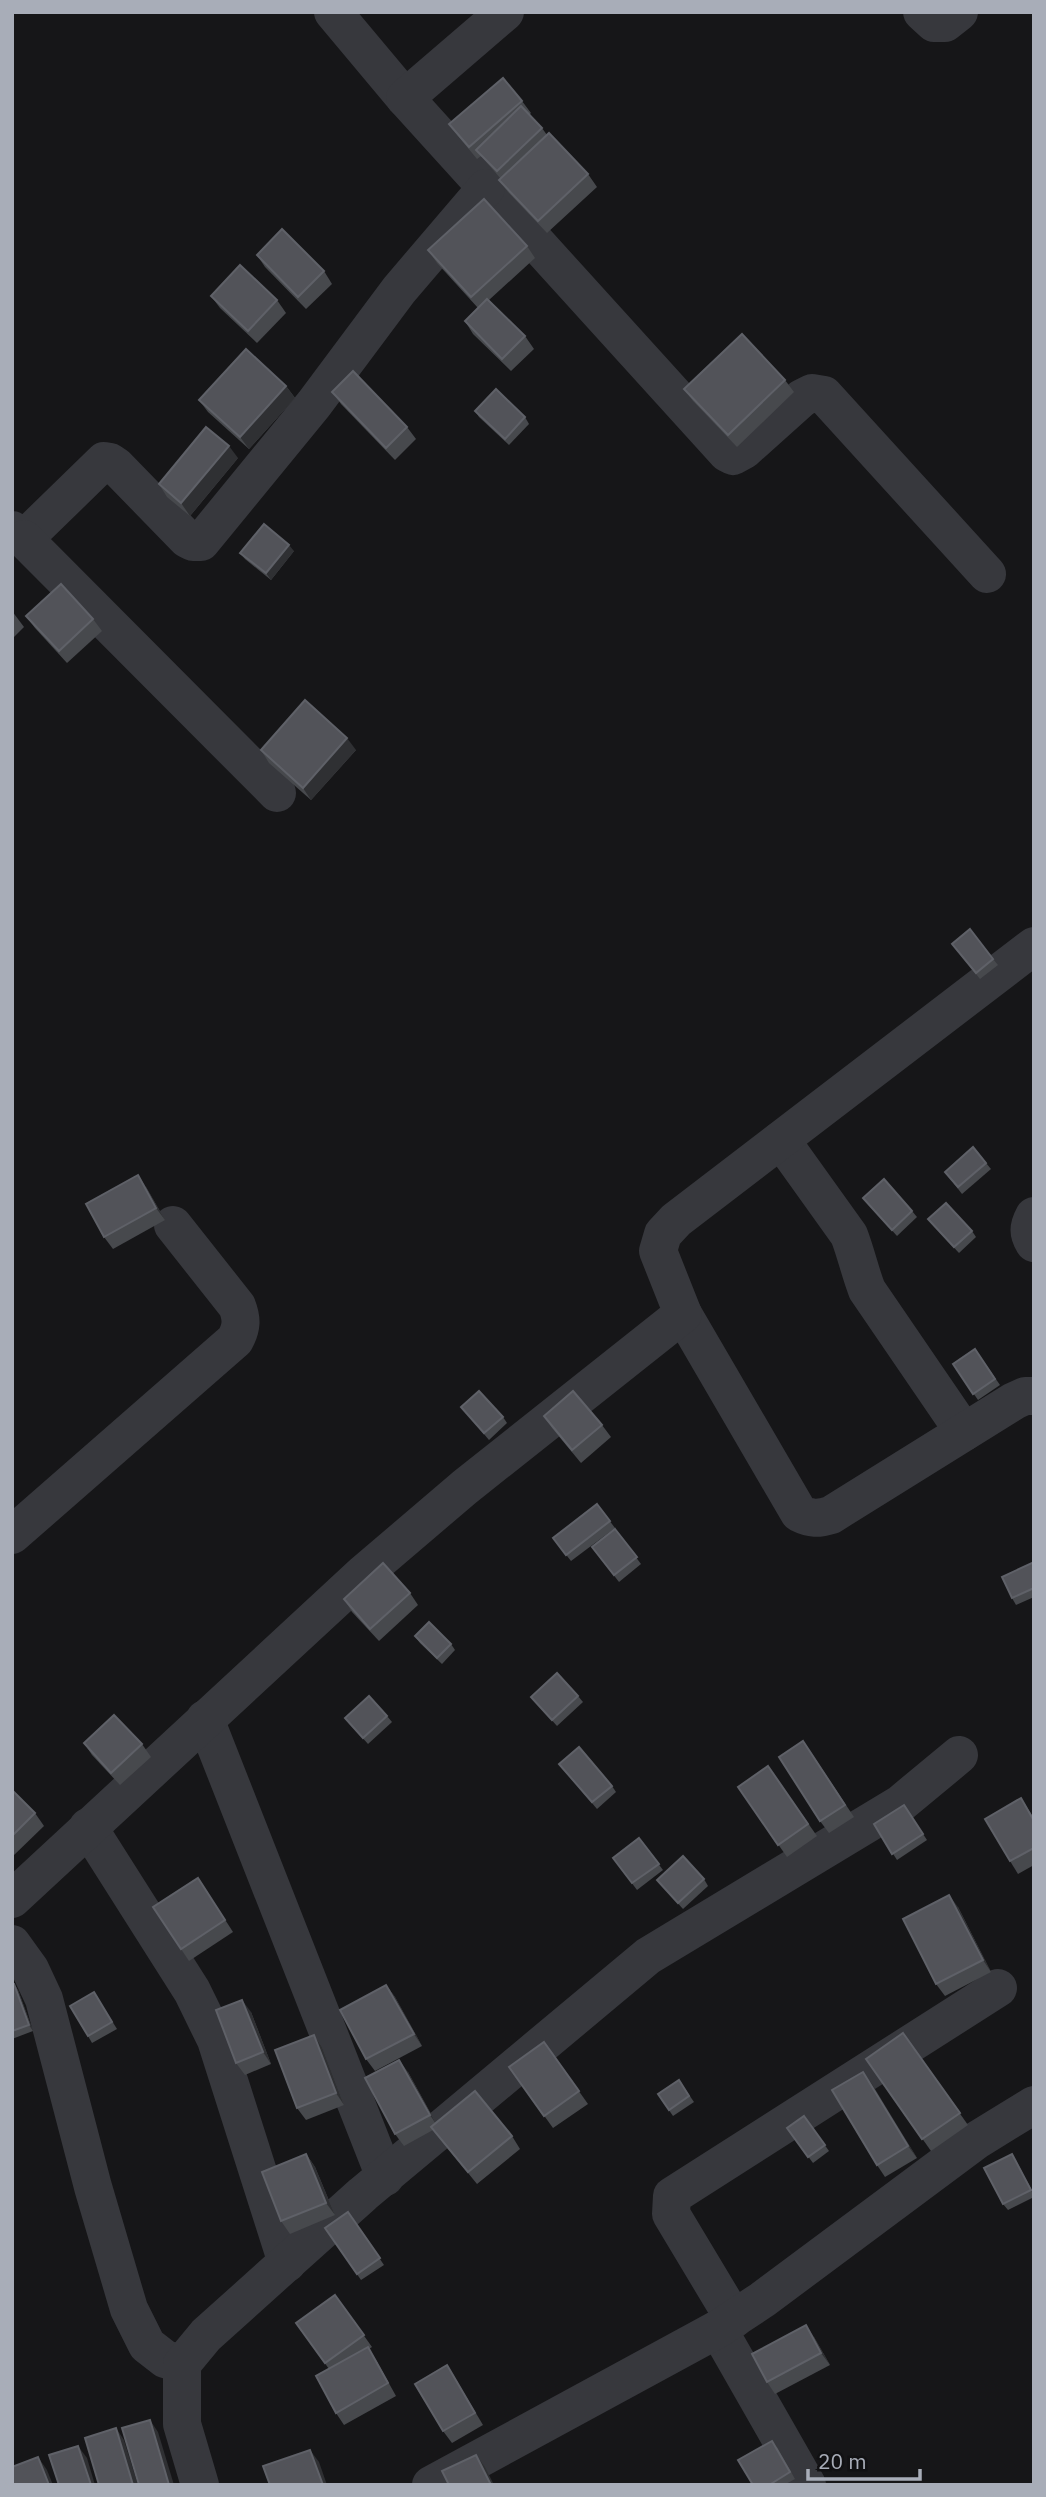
<svg xmlns="http://www.w3.org/2000/svg" width="1046" height="2497" font-family="'IBM Plex Sans',sans-serif">
	<style>
		.lines { fill: none; stroke-linecap: round; stroke-linejoin: round }
		.minor { stroke: #37383d; stroke-width: 38 }
		.wall { fill: #47494d }
		.shaded-wall { fill: #2f3033 }
		.building { fill: #525359; stroke: #5f6168; stroke-width: 2 }
	</style>
	<rect width="100%" height="100%" fill="#161618"/>
	<g class="lines">
		<g class="minor">
			<polyline points="333,12 405,98"/>
			<polyline points="505,12 405,98 727,453 733,456 744,450 802,398 812,393 824,395 987,574"/>
			<polyline points="922,12 934,23 945,23 959,12"/>
			<polyline points="12,530 24,539 104,461 110,462 116,466 187,539 193,542 201,542 314,404 399,290 486,188"/>
			<polyline points="24,539 277,793"/>
			<path d="M781,1140L849,1235C856,1253 860,1272 867,1290L964,1432"/>
			<path d="M1034,1216C1028,1227 1028,1233 1034,1243"/>
			<path d="M683,1314L799,1513C811,1519 818,1519 831,1515L1014,1401L1025,1396H1034"/>
			<path d="M12,1535L235,1340C242,1327 242,1319 237,1306L173,1225"/>
			<polyline points="205,1719 385,2177"/>
			<polyline points="88,1827 192,1991 216,2040 287,2263"/>
			<polyline points="12,1899 363,1574 465,1487 683,1314 658,1251 663,1234 676,1220 1034,946"/>
			<polyline points="12,1944 30,1969 44,1999 93,2187 129,2309 147,2345 165,2359 182,2364"/>
			<polyline points="734,2319 671,2214 672,2196 998,1988"/>
			<polyline points="718,2329 807,2485"/>
			<polyline points="200,2485 182,2424 182,2364 206,2335 363,2194 648,1956 900,1804 959,1755"/>
			<polyline points="431,2485 718,2329 762,2300 977,2140 1034,2105"/>
		</g>
	</g>
	<g class="wall">
		<polygon points="522,101 531,113 529,115 542,128 547,135 588,174 597,187 547,233 508,192 499,180 501,179 481,156 477,159 458,136 449,124"/>
		<polygon points="527,246 535,258 489,300 525,336 534,349 511,371 473,334 465,321 478,308 437,263 428,250"/>
		<polygon points="257,255 324,271 332,284 306,309 265,267"/>
		<polygon points="211,296 277,300 286,313 257,343 220,308"/>
		<polygon points="785,380 794,392 737,447 693,401 684,389"/>
		<polygon points="286,386 295,398 249,449 208,412 199,400"/>
		<polygon points="332,392 407,427 416,439 395,460 341,404"/>
		<polygon points="475,411 525,417 529,424 509,445 479,417"/>
		<polygon points="238,458 190,516 167,497 159,484"/>
		<polygon points="294,551 271,580 245,559 240,553"/>
		<polygon points="12,611 24,627 12,639"/>
		<polygon points="26,616 93,619 102,631 67,663 35,628"/>
		<polygon points="261,750 356,750 311,800 269,763"/>
		<polygon points="952,944 993,959 998,965 980,979"/>
		<polygon points="986,1163 991,1169 962,1194 945,1172"/>
		<polygon points="146,1187 165,1220 113,1249 104,1237"/>
		<polygon points="863,1198 912,1211 917,1217 897,1236"/>
		<polygon points="928,1219 972,1231 976,1237 959,1253 933,1225"/>
		<polygon points="975,1349 1000,1385 978,1400 953,1364"/>
		<polygon points="461,1407 503,1417 507,1423 489,1440"/>
		<polygon points="544,1416 602,1425 611,1437 581,1463 552,1428"/>
		<polygon points="597,1504 615,1528 571,1561 553,1538"/>
		<polygon points="615,1529 641,1564 619,1582 592,1547"/>
		<polygon points="1034,1562 1034,1597 1016,1605 1012,1598"/>
		<polygon points="410,1593 418,1605 379,1641 352,1612 344,1599"/>
		<polygon points="415,1636 451,1644 455,1650 442,1664 420,1643"/>
		<polygon points="578,1696 583,1702 557,1726 531,1697"/>
		<polygon points="387,1716 392,1722 368,1744 345,1718"/>
		<polygon points="84,1743 142,1744 151,1757 120,1785 92,1755"/>
		<polygon points="812,1754 854,1817 829,1833 820,1821"/>
		<polygon points="559,1764 612,1786 616,1792 597,1809"/>
		<polygon points="768,1766 817,1836 787,1857 738,1787"/>
		<polygon points="12,1790 35,1813 44,1826 12,1857"/>
		<polygon points="1021,1798 1034,1818 1034,1865 1018,1874 1010,1861"/>
		<polygon points="904,1805 927,1840 897,1860 874,1824"/>
		<polygon points="639,1838 663,1870 637,1890 613,1858"/>
		<polygon points="704,1879 708,1886 683,1909 657,1880"/>
		<polygon points="206,1890 233,1932 189,1961 181,1949"/>
		<polygon points="958,1907 991,1972 945,1996 936,1984"/>
		<polygon points="12,1984 14,1984 18,1990 33,2031 12,2039"/>
		<polygon points="386,1985 395,1997 422,2046 375,2071 366,2059"/>
		<polygon points="94,1992 117,2029 92,2043 88,2036"/>
		<polygon points="251,2012 271,2064 245,2075 236,2063"/>
		<polygon points="903,2033 968,2125 931,2151 866,2059"/>
		<polygon points="314,2035 322,2047 344,2105 306,2120 297,2108"/>
		<polygon points="544,2042 588,2104 553,2128 509,2067"/>
		<polygon points="408,2072 436,2123 512,2136 520,2149 477,2184 433,2130 404,2146 395,2134"/>
		<polygon points="863,2072 917,2158 885,2177 877,2165"/>
		<polygon points="679,2080 694,2102 673,2116 658,2094"/>
		<polygon points="804,2116 829,2151 813,2163 787,2128"/>
		<polygon points="306,2154 315,2167 335,2215 290,2234 281,2221"/>
		<polygon points="1012,2154 1034,2194 1034,2197 1008,2210 1003,2204"/>
		<polygon points="348,2212 384,2265 361,2280 325,2228"/>
		<polygon points="335,2295 372,2347 369,2349 376,2360 396,2396 344,2425 336,2413 329,2369 296,2323"/>
		<polygon points="814,2337 830,2365 775,2394 767,2382"/>
		<polygon points="447,2365 455,2378 483,2425 452,2443 443,2431"/>
		<polygon points="777,2447 795,2479 784,2485 753,2485"/>
	</g>
	<g class="shaded-wall">
		<polygon points="286,386 295,398 249,449 240,437"/>
		<polygon points="229,446 238,458 190,516 181,503"/>
		<polygon points="289,545 294,551 271,580 266,573"/>
		<polygon points="347,738 356,750 311,800 303,788"/>
		<polygon points="138,1175 146,1187 165,1220 156,1208"/>
		<polygon points="949,1895 958,1907 991,1972 983,1960"/>
		<polygon points="14,1984 18,1990 33,2031 29,2025"/>
		<polygon points="386,1985 395,1997 422,2046 414,2034"/>
		<polygon points="242,2000 251,2012 271,2064 263,2052"/>
		<polygon points="314,2035 322,2047 344,2105 336,2093"/>
		<polygon points="399,2060 408,2072 438,2127 430,2115"/>
		<polygon points="863,2072 872,2084 917,2158 908,2146"/>
		<polygon points="306,2154 315,2167 335,2215 326,2203"/>
		<polygon points="1012,2154 1016,2160 1034,2195 1031,2190"/>
		<polygon points="806,2325 814,2337 830,2365 821,2353"/>
		<polygon points="150,2420 158,2432 174,2485 169,2485"/>
		<polygon points="116,2428 124,2440 138,2485 133,2485"/>
		<polygon points="78,2446 87,2458 95,2485 91,2485"/>
		<polygon points="310,2450 319,2462 327,2485 323,2485"/>
		<polygon points="476,2455 485,2467 494,2485 491,2485"/>
		<polygon points="38,2457 47,2470 53,2485 49,2485"/>
	</g>
	<g class="building">
		<polygon points="503,78 522,101 469,147 449,124"/>
		<polygon points="521,106 542,128 497,171 476,150"/>
		<polygon points="549,133 588,174 538,221 499,180"/>
		<polygon points="484,199 527,246 471,297 428,250"/>
		<polygon points="282,229 324,271 298,297 257,255"/>
		<polygon points="240,265 277,300 248,331 211,296"/>
		<polygon points="487,299 525,336 502,359 465,321"/>
		<polygon points="742,334 785,380 728,435 684,389"/>
		<polygon points="246,349 286,386 240,437 199,400"/>
		<polygon points="353,371 407,427 386,448 332,392"/>
		<polygon points="496,389 525,417 505,439 475,411"/>
		<polygon points="206,427 229,446 181,503 159,484"/>
		<polygon points="264,524 289,545 266,573 240,553"/>
		<polygon points="61,584 93,619 59,651 26,616"/>
		<polygon points="305,700 347,738 303,788 261,750"/>
		<polygon points="970,929 993,959 976,973 952,944"/>
		<polygon points="973,1147 986,1163 958,1187 945,1172"/>
		<polygon points="138,1175 156,1208 104,1237 86,1204"/>
		<polygon points="884,1179 912,1211 892,1230 863,1198"/>
		<polygon points="946,1203 972,1231 954,1247 928,1219"/>
		<polygon points="975,1349 995,1379 973,1394 953,1364"/>
		<polygon points="479,1391 503,1417 484,1433 461,1407"/>
		<polygon points="573,1391 602,1425 572,1450 544,1416"/>
		<polygon points="597,1504 610,1521 566,1555 553,1538"/>
		<polygon points="615,1529 637,1557 614,1575 592,1547"/>
		<polygon points="1034,1562 1034,1588 1012,1598 1002,1577"/>
		<polygon points="383,1563 410,1593 370,1629 344,1599"/>
		<polygon points="429,1622 451,1644 437,1658 415,1636"/>
		<polygon points="557,1673 578,1696 552,1720 531,1697"/>
		<polygon points="369,1696 387,1716 363,1738 345,1718"/>
		<polygon points="114,1715 142,1744 111,1773 84,1743"/>
		<polygon points="803,1741 845,1805 820,1821 779,1757"/>
		<polygon points="579,1747 612,1786 592,1802 559,1764"/>
		<polygon points="768,1766 808,1824 778,1845 738,1787"/>
		<polygon points="12,1790 35,1813 12,1836"/>
		<polygon points="1021,1798 1034,1821 1034,1848 1010,1861 985,1819"/>
		<polygon points="904,1805 923,1834 892,1854 874,1824"/>
		<polygon points="639,1838 659,1864 632,1883 613,1858"/>
		<polygon points="683,1856 704,1879 678,1903 657,1880"/>
		<polygon points="198,1878 225,1920 181,1949 153,1907"/>
		<polygon points="949,1895 983,1960 936,1984 903,1919"/>
		<polygon points="12,1984 14,1984 29,2025 12,2031"/>
		<polygon points="386,1985 414,2034 366,2059 340,2010"/>
		<polygon points="94,1992 112,2022 88,2036 70,2006"/>
		<polygon points="242,2000 263,2052 236,2063 216,2010"/>
		<polygon points="903,2033 960,2113 922,2139 866,2059"/>
		<polygon points="314,2035 336,2093 297,2108 275,2050"/>
		<polygon points="544,2042 579,2091 544,2116 509,2067"/>
		<polygon points="399,2060 430,2115 395,2134 365,2078"/>
		<polygon points="863,2072 908,2146 877,2165 832,2090"/>
		<polygon points="679,2080 689,2096 669,2110 658,2094"/>
		<polygon points="475,2091 512,2136 468,2172 431,2127"/>
		<polygon points="804,2116 825,2145 808,2157 787,2128"/>
		<polygon points="306,2154 326,2203 281,2221 262,2172"/>
		<polygon points="1012,2154 1031,2190 1003,2204 984,2168"/>
		<polygon points="348,2212 380,2258 357,2274 325,2228"/>
		<polygon points="335,2295 364,2335 325,2363 296,2323"/>
		<polygon points="806,2325 821,2353 767,2382 752,2354"/>
		<polygon points="368,2347 388,2383 336,2413 316,2376"/>
		<polygon points="447,2365 475,2413 443,2431 415,2384"/>
		<polygon points="150,2420 169,2485 139,2485 122,2428"/>
		<polygon points="116,2428 133,2485 99,2485 85,2438"/>
		<polygon points="772,2441 790,2472 769,2485 753,2485 738,2460"/>
		<polygon points="78,2446 91,2485 59,2485 49,2455"/>
		<polygon points="310,2450 323,2485 270,2485 263,2466"/>
		<polygon points="476,2455 491,2485 449,2485 442,2471"/>
		<polygon points="38,2457 49,2485 12,2485 12,2467"/>
	</g>
	<rect width="1046" height="2497" fill="none" stroke="#a8adb8" stroke-width="28"/>
	<path d="M808 2469v10h112v-10" fill="none" stroke="#a8adb8" stroke-width="3.5"/>
	<text x="818" y="2469" font-size="21" fill="#a8adb8" stroke="#111113" stroke-width="5" paint-order="stroke">20 m</text>
</svg>
